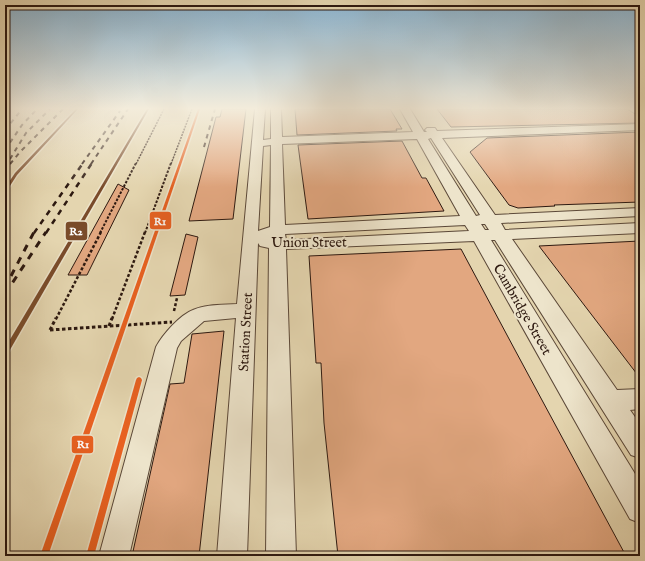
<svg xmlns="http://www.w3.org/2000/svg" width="645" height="561" font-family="'IM FELL English',serif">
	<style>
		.building { fill: #e2a780; stroke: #2d1910 }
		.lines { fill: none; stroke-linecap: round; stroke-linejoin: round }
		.minor-casing { stroke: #5b4838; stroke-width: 2 }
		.path-far3 { stroke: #2d1910; stroke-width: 1.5; stroke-dasharray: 2 1; stroke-linecap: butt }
		.path-far2 { stroke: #2d1910; stroke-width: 2; stroke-dasharray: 2.5 1.5; stroke-linecap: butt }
		.path-far1 { stroke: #2d1910; stroke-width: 2.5; stroke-dasharray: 3 2; stroke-linecap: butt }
		.path { stroke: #2d1910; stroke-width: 3; stroke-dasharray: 3.5 2.5; stroke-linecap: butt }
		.minor { fill: #ede4cb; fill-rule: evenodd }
		.rail-far4 { stroke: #2d1910; stroke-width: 2; stroke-dasharray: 4.5 4.5; stroke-linecap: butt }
		.rail-far3 { stroke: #2d1910; stroke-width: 2.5; stroke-dasharray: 5.5 5.5; stroke-linecap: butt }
		.rail-far2 { stroke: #2d1910; stroke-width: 3; stroke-dasharray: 7 7; stroke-linecap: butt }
		.rail-far1 { stroke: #2d1910; stroke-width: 3.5; stroke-dasharray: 8 8; stroke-linecap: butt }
		.rail { stroke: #2d1910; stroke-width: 4.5; stroke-dasharray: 11 11; stroke-linecap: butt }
		.path-bridge { stroke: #2d1910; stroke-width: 3; stroke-dasharray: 3.5 2.5; stroke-linecap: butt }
		.rail-1-casing { stroke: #ede4cb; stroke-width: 3 }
		.rail-2-casing { stroke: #ede4cb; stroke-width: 3 }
		.rail-1 { fill: #e86121; fill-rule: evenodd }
		.rail-2 { fill: #7a4b2a; fill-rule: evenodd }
		.labels { text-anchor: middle; stroke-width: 4; stroke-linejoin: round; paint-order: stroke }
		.street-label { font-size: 14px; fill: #2d1910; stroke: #ede4cb }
		.line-badge { stroke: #ede4cb; stroke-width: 1.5 }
		.badge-label { font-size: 11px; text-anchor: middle; font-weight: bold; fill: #fff }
	</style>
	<rect width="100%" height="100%" fill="#e4d5af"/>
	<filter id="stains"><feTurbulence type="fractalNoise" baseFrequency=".005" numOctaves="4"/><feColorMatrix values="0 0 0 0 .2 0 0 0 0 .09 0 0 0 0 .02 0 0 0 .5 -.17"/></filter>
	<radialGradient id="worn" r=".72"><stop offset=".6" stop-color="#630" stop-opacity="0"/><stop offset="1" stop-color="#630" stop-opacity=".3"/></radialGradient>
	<g class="building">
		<polygon points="222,109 246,109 233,219 189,221 216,117 220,117"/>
		<polygon points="295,109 390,109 402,129 396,129 397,131 297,135"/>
		<polygon points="437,109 627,109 640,117 640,123 451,127"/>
		<polygon points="640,132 640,202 554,205 555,206 518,208 509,205 470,152 487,138"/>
		<polygon points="402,141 422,178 426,178 444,211 308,219 298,145"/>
		<polygon points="118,184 129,190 87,275 68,275"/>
		<polygon points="186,234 198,237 185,295 170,296"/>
		<polygon points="640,241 640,378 539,246"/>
		<polygon points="461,249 515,350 626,556 338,556 324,423 321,363 316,363 309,256"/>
		<polygon points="224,331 199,556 132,556 170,384 184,383 192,334"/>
	</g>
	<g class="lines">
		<g class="minor-casing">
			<path id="minor" d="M255,109H265L263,140L271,139V109H281L282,137L413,132L400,109H410L424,132H427L425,130L427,128H435L437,131L640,124V130L442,138L495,215L640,208V216L501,223L505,230L640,223V233L512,239L617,390L640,389V409L630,410L640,424V458L631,455L495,240H491L640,482V523L630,519L474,241L286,249L296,556H266L269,248L260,246L258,243L247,556H217L236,318L204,321L181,341L177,348L129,556H99L156,347C163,334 180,315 193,310C206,304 223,305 237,304ZM431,138L480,215L476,216L428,139ZM417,139L460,216L285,225L282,144ZM271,145L270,227L258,231L263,146ZM481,224H485L489,230H485ZM465,225L469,231L286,240L285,234Z"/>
		</g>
		<g class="path-far3">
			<polyline points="136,164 164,109"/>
			<polyline points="171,164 192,109"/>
		</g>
		<g class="path-far2">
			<polyline points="100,233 136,163"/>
			<polyline points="145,233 171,163"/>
		</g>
		<g class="path-far1">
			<polyline points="174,311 177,298"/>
			<polyline points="56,319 101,232"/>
			<polyline points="112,319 145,232"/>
		</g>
		<g class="path">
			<polyline points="109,326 112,318"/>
			<polyline points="50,330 56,318"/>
		</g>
		<use href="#minor" class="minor"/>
		<g class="rail-far4">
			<polyline points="5,130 22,109"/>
			<polyline points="204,147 215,109"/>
			<polyline points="5,150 22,125 37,109"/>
			<polyline points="10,159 26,133 50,109"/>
			<polyline points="10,164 20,152 63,109"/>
			<polyline points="25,164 77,109"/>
			<polyline points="82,164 120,111"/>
			<polyline points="91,164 128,109"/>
			<polyline points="116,164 148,109"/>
			<polyline points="180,164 199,109"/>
		</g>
		<g class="rail-far3">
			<polyline points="5,171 11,163"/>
			<polyline points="5,191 16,174 26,163"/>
			<polyline points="34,233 83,163"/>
			<polyline points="46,233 92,163"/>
			<polyline points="76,233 116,163"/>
			<polyline points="156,233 180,163"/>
		</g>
		<g class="rail-far2">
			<polyline points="11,276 34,232"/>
			<polyline points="5,294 46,232"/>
			<polyline points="25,319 76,232"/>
			<polyline points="126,319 156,232"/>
		</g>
		<g class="rail-far1">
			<polyline points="5,353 26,318"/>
			<polyline points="89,426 127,318"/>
		</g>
		<polyline class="rail" points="44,556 89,425"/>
		<polyline class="path-bridge" points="50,330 172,322"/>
		<g class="rail-1-casing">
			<g id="rail-1">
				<polygon points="198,109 200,109 48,556 40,556"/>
				<polygon points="139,377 141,378 142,380 94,556 86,556 136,380 137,378"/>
			</g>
		</g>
		<g class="rail-2-casing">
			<g id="rail-2">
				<polygon points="76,109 78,109 17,175 6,192 5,192 5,188 15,173"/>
				<polygon points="147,109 149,109 7,355 5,355 5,348"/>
			</g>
		</g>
		<use href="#rail-1" class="rail-1"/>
		<use href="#rail-2" class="rail-2"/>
	</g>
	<linearGradient id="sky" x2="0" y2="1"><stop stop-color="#89b5d4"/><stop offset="0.58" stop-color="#f3ecdb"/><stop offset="1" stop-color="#f3ecdb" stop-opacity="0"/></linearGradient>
	<rect width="645" height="187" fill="url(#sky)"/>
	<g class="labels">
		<g class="street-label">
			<text x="309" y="247">Union Street</text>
			<text transform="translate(523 309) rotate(60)" y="5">Cambridge Street</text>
			<text transform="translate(245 332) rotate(-87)" y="5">Station Street</text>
		</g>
	</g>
	<g class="line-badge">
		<rect x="149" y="211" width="23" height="19" rx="4" fill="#e86121"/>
		<rect x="65" y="221" width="23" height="20" rx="4" fill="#7a4b2a"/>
		<rect x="71" y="435" width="23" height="19" rx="4" fill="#e86121"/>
	</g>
	<g class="badge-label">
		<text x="160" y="225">R1</text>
		<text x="76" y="235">R2</text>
		<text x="83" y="448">R1</text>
	</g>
	<rect width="645" height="561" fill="none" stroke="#e4d5af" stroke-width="20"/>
	<rect x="6" y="6" width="633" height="549" fill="none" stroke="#2d1910" stroke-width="2"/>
	<rect x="10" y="10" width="625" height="541" fill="none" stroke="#2d1910"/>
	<rect width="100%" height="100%" filter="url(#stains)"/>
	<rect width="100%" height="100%" fill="url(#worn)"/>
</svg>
